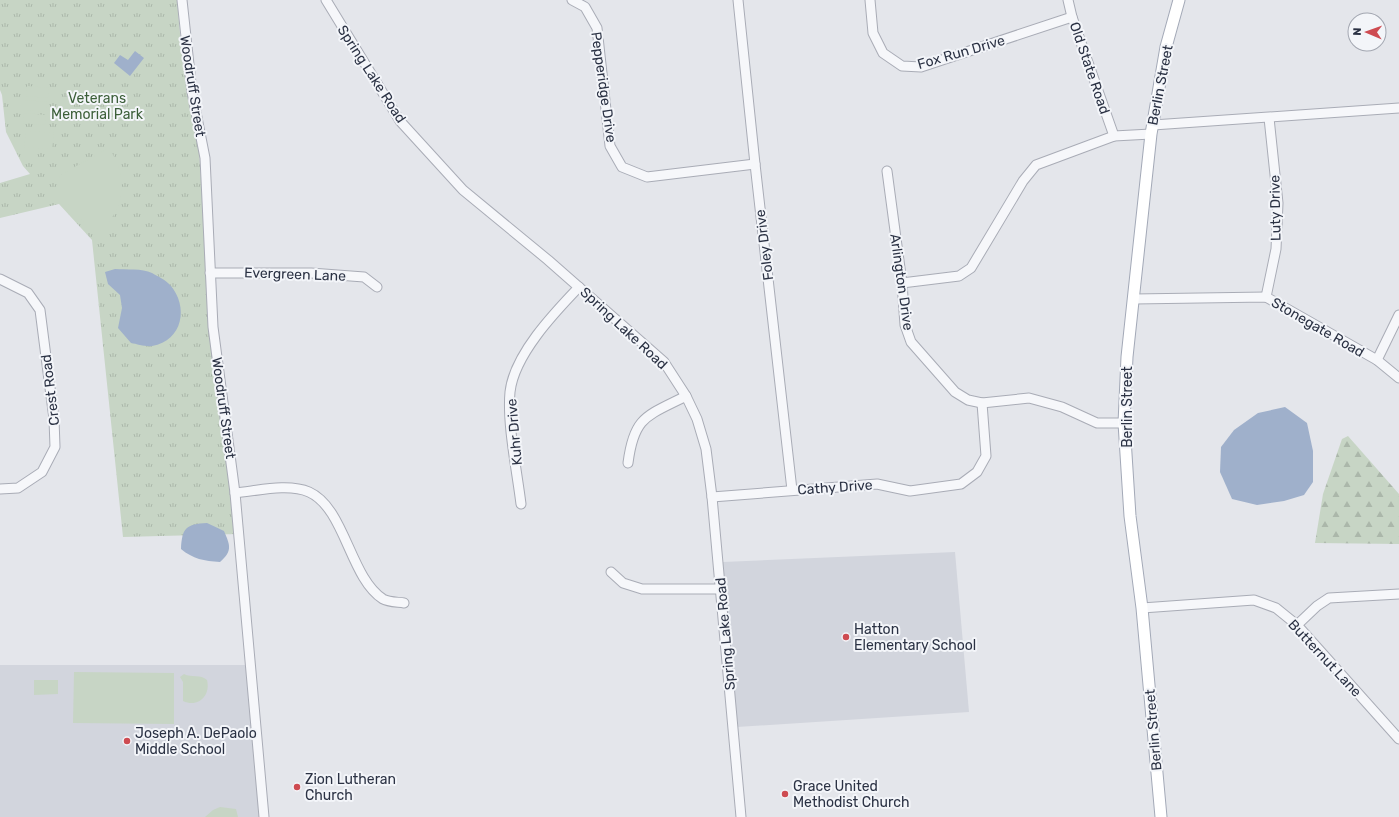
<svg xmlns="http://www.w3.org/2000/svg" width="1399" height="817" font-family="Rubik,sans-serif">
	<style>
		.built { fill: #d2d5dd }
		.grass { fill: url(#grass-tufts) }
		.forest { fill: url(#forest-firs) }
		.pitch { fill: #c7d5c5 }
		.water { fill: #9fb0cb }
		.lines { fill: none; stroke-linecap: round; stroke-linejoin: round }
		.minor-casing { stroke: #a9acb6; stroke-width: 11 }
		.major-casing { stroke: #a3a9b7; stroke-width: 13 }
		.minor { stroke: #f6f7fa; stroke-width: 9 }
		.major { stroke: #fff; stroke-width: 11 }
		.poi-dot { fill: #ce4b51; stroke: #f3f5f9; stroke-width: 1.5 }
		.labels { text-anchor: middle; stroke-width: 4; stroke-linejoin: round; paint-order: stroke }
		.street-label { font-size: 14px; fill: #2b3244; stroke: #f3f5f9 }
		.park-label { font-size: 14px; fill: #3c5f39; stroke: #f3f5f9 }
		.poi-label { font-size: 14px; fill: #2b3244; stroke: #f3f5f9; text-anchor: start }
	</style>
	<defs>
		<pattern id="grass-tufts" width="24" height="20" patternUnits="userSpaceOnUse"><rect width="24" height="20" fill="#c7d5c5"/><path d="M3 7l-1-3M5 7V3M7 7l1-3M15 17l-1-3M17 17v-4M19 17l1-3" fill="none" stroke="#abb7aa"/></pattern>
		<pattern id="forest-firs" width="22" height="20" patternUnits="userSpaceOnUse"><rect width="22" height="20" fill="#c7d5c5"/><path d="M5 1l3.5 6h-7zM16 11l3.5 6h-7z" fill="#abb7aa"/></pattern>
	</defs>
	<rect width="100%" height="100%" fill="#e4e6eb"/>
	<g class="built">
		<polygon points="955,552 969,712 737,727 723,562"/>
		<polygon points="0,665 247,665 259,817 0,817"/>
	</g>
	<polygon class="grass" points="0,0 177,0 183,66 199,150 209,301 237,534 123,537 92,240 59,204 0,218 0,183 30,174 23,166 6,132 2,95 0,90"/>
	<polygon class="forest" points="1348,436 1399,494 1399,544 1315,543 1323,494 1342,439"/>
	<g class="pitch">
		<polygon points="27,86 49,88 48,98 26,96"/>
		<polygon points="25,100 47,102 46,112 25,110"/>
		<polygon points="24,113 46,115 45,125 23,123"/>
		<polygon points="26,131 54,133 52,149 24,147"/>
		<path d="M109,148C130,180 125,212 95,235L56,190L60,175Z"/>
		<polygon points="74,672 174,673 174,724 73,723"/>
		<path d="M184,674C191,678 201,674 207,680C211,696 198,708 183,701V682L180,677Z"/>
		<polygon points="34,680 58,680 58,694 34,695"/>
		<polygon points="220,807 236,809 238,817 205,817 213,810"/>
	</g>
	<g class="water">
		<polygon points="135,51 144,58 130,76 114,63 120,55 128,60"/>
		<path d="M115,269C126,270 142,268 152,273C157,276 166,280 170,285C189,306 183,341 152,346C146,347 137,344 131,343L118,328L122,308L120,295L108,284L105,272Z"/>
		<polygon points="1285,407 1307,423 1313,451 1313,482 1304,495 1284,501 1257,505 1232,499 1220,472 1221,447 1234,430 1258,413"/>
		<path d="M207,523L224,531C230,545 233,551 220,562C204,561 193,559 181,549C182,528 186,524 207,523Z"/>
	</g>
	<g class="lines">
		<g class="minor-casing">
			<g id="minor">
				<polyline points="182,0 192,92 205,158 213,327 235,493 264,817"/>
				<polyline points="326,0 400,121 463,190 548,260 664,362 686,396 697,419 706,449 712,497 741,817"/>
				<polyline points="572,0 585,7 597,28 610,146 622,167 647,177 755,164"/>
				<polyline points="738,0 755,164 792,490"/>
				<polyline points="870,0 873,33 883,53 902,66 921,67 1072,17"/>
				<polyline points="1068,0 1072,17 1114,136"/>
				<polyline points="1153,125 1399,108"/>
				<polyline points="887,171 902,283 905,325 911,342 955,392 968,400 982,403 1029,398 1062,407 1097,423 1124,423"/>
				<polyline points="210,273 311,273 364,277 377,287"/>
				<polyline points="0,279 28,293 40,310 54,419 55,447 42,472 18,488 0,489"/>
				<polyline points="902,283 959,276 971,268 1023,181 1036,165 1114,136 1151,134"/>
				<polyline points="1266,297 1276,249 1278,203 1269,118"/>
				<polyline points="1134,299 1266,297 1377,360 1399,378"/>
				<polyline points="1377,360 1399,315"/>
				<path d="M628,463C634,416 647,416 686,396"/>
				<path d="M235,493C257,491 288,483 309,492C345,508 350,578 383,599C388,602 397,602 404,603"/>
				<polyline points="712,497 877,484 910,491 961,484 977,472 986,456 982,403"/>
				<path d="M521,504C517,471 507,424 510,392C514,355 554,313 579,287"/>
				<polyline points="611,572 623,583 642,589 721,589"/>
				<polyline points="1142,608 1254,600 1276,608 1297,625 1399,739"/>
				<polyline points="1297,625 1317,606 1329,598 1399,594"/>
			</g>
		</g>
		<g class="major-casing">
			<polyline id="major" points="1161,817 1142,608 1130,516 1124,423 1127,357 1151,134 1166,47 1179,0"/>
		</g>
		<use href="#minor" class="minor"/>
		<use href="#major" class="major"/>
	</g>
	<g class="poi-dot">
		<circle cx="846" cy="637" r="4"/>
		<circle cx="127" cy="741" r="4"/>
		<circle cx="297" cy="787" r="4"/>
		<circle cx="785" cy="794" r="4"/>
	</g>
	<g class="labels">
		<g class="street-label">
			<text transform="translate(961 52) rotate(-16)" y="5">Fox Run Drive</text>
			<text transform="translate(1090 68) rotate(71)" y="5">Old State Road</text>
			<text transform="translate(372 74) rotate(57)" y="5">Spring Lake Road</text>
			<text transform="translate(1160 85) rotate(-79)" y="5">Berlin Street</text>
			<text transform="translate(193 86) rotate(81)" y="5">Woodruff Street</text>
			<text transform="translate(604 87) rotate(82)" y="5">Pepperidge Drive</text>
			<text transform="translate(1275 208) rotate(-91)" y="5">Luty Drive</text>
			<text transform="translate(764 245) rotate(-97)" y="5">Foley Drive</text>
			<text transform="translate(295 274) rotate(2)" y="5">Evergreen Lane</text>
			<text transform="translate(902 282) rotate(82)" y="5">Arlington Drive</text>
			<text transform="translate(1318 327) rotate(30)" y="5">Stonegate Road</text>
			<text transform="translate(624 328) rotate(43)" y="5">Spring Lake Road</text>
			<text transform="translate(50 390) rotate(-97)" y="5">Crest Road</text>
			<text transform="translate(1127 407) rotate(-90)" y="5">Berlin Street</text>
			<text transform="translate(224 408) rotate(82)" y="5">Woodruff Street</text>
			<text transform="translate(514 432) rotate(-95)" y="5">Kuhr Drive</text>
			<text transform="translate(835 487) rotate(-4)" y="5">Cathy Drive</text>
			<text transform="translate(725 634) rotate(-95)" y="5">Spring Lake Road</text>
			<text transform="translate(1325 658) rotate(47)" y="5">Butternut Lane</text>
			<text transform="translate(1153 730) rotate(-95)" y="5">Berlin Street</text>
		</g>
		<g class="park-label">
			<text x="97" y="103">Veterans<tspan x="97" dy="16">Memorial Park</tspan></text>
		</g>
		<g class="poi-label">
			<text x="854" y="634">Hatton<tspan x="854" dy="16">Elementary School</tspan></text>
			<text x="135" y="738">Joseph A. DePaolo<tspan x="135" dy="16">Middle School</tspan></text>
			<text x="305" y="784">Zion Lutheran<tspan x="305" dy="16">Church</tspan></text>
			<text x="793" y="791">Grace United<tspan x="793" dy="16">Methodist Church</tspan></text>
		</g>
	</g>
	<g transform="translate(1367 32) rotate(272)"><circle r="19" fill="#f3f5f9" stroke="#a3a7b1"/>
	<path d="M0-3L7 15L0 10L-7 15Z" fill="#ce4b51"/>
	<text y="-6" font-size="11" font-weight="bold" text-anchor="middle" fill="#2b3244">N</text>
	</g>
</svg>
